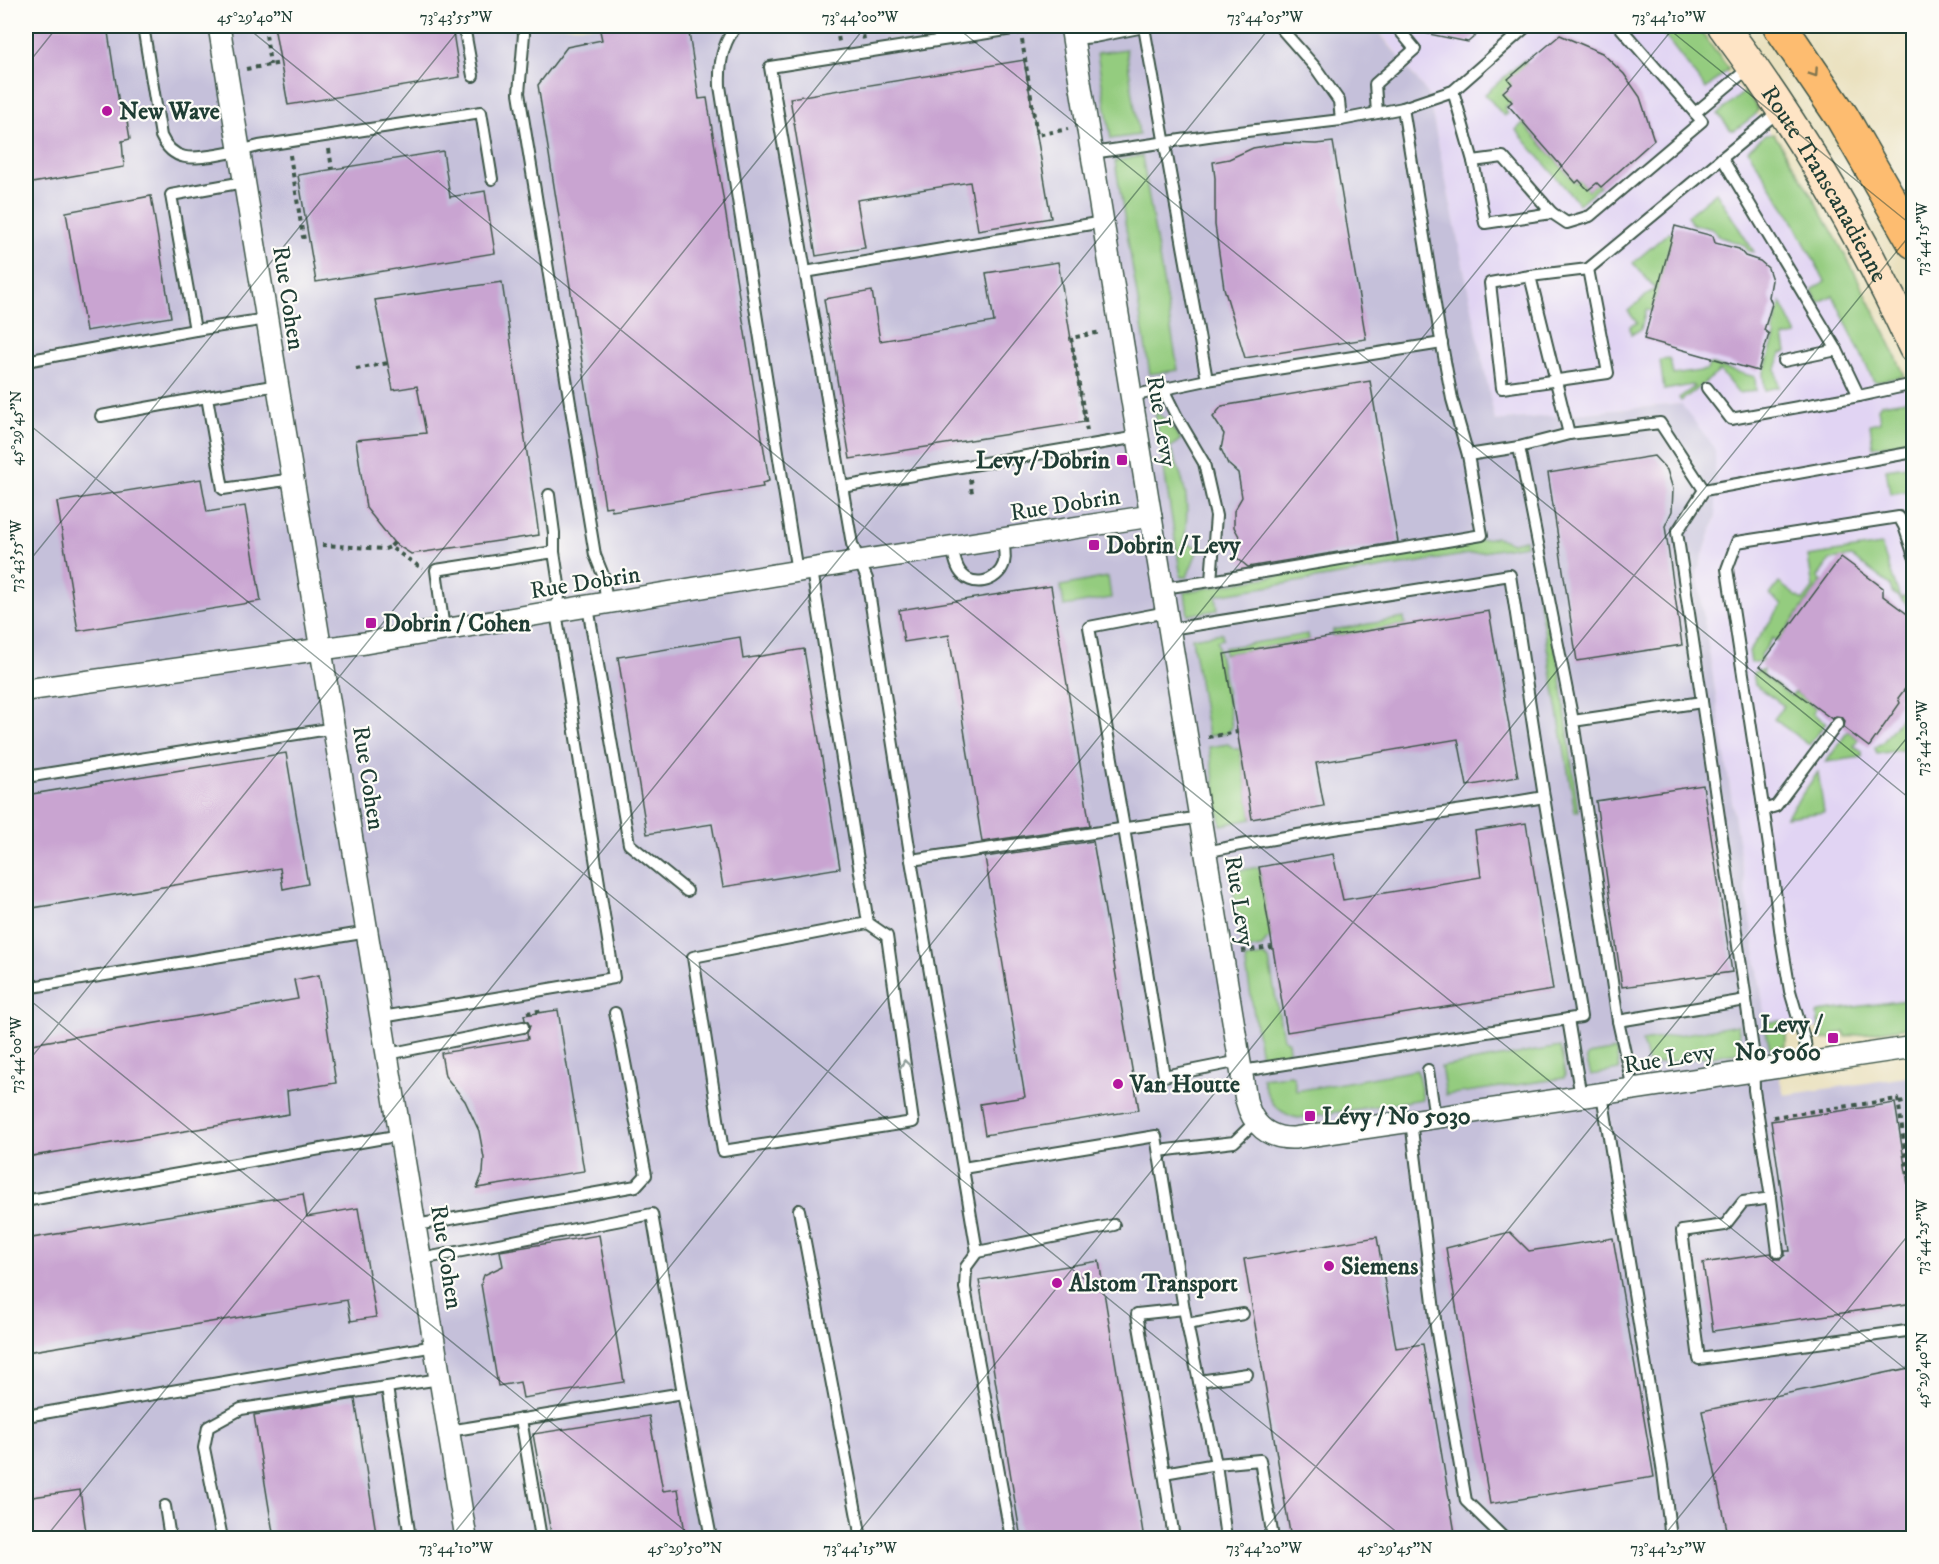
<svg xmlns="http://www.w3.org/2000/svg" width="1939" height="1564" font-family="'IM FELL DW Pica',serif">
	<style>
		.built { fill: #e1d4f3 }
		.industrial { fill: #c5c0da }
		.green { fill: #94cc7f; stroke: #5a845a; stroke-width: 1.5 }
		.building { fill: #c9a4d1 }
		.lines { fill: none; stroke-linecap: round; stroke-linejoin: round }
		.lane-casing { stroke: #3d5649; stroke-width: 14 }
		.street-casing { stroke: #3d5649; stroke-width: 24 }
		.secondary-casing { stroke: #3d5649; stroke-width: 33 }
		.highway-casing { stroke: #3d5649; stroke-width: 36 }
		.path { stroke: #3d5649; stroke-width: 4; stroke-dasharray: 4.5 4.5; stroke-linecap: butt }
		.lane { stroke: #fff; stroke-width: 10 }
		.street { stroke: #fff; stroke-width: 21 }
		.secondary { stroke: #fee4c5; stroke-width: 30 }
		.highway { stroke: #fdbc6f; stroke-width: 33 }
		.oneway { stroke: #83764f }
		.oneway2 { stroke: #8f9e9a }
		.ticks { fill: none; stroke: #1f3d34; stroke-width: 1.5; stroke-opacity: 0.45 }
		.poi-dot { fill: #b5179e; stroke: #fdfcf7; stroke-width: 2 }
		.labels { text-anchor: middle; stroke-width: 4.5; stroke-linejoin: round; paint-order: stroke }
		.poi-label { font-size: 24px; font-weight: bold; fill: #1f3d34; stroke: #fdfcf7; text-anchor: start }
		.street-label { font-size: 24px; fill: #1f3d34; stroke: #fdfcf7 }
		.neatline { fill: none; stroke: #1f3d34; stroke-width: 2 }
		.ticks-label { font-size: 15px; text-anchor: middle; fill: #1f3d34 }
	</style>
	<rect width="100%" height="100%" fill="#fdfcf7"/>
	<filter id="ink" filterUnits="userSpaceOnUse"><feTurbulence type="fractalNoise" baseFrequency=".0167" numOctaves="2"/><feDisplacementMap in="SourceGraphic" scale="12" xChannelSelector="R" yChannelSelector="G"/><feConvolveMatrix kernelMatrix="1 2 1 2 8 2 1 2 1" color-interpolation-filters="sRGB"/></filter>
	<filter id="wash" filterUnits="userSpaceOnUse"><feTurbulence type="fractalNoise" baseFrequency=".008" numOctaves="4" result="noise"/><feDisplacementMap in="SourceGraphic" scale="24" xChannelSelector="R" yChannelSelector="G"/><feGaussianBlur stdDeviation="1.35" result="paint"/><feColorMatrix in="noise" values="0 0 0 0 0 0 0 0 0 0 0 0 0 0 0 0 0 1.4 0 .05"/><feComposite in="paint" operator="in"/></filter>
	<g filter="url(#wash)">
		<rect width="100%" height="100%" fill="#eae1bf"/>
		<polygon class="built" points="1375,26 1692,26 1778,144 1837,245 1913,404 1913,1013 1768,1036 1697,573 1716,516 1680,404 1495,421 1428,94"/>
		<polygon class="industrial" points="26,26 1374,26 1428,94 1495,421 1681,404 1715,448 1716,516 1697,573 1768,1036 1784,1095 1913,1076 1913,1538 26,1538"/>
		<g class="green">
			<polygon points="1657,26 1696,26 1729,69 1706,89"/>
			<polygon points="1126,49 1139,135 1111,139 1097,53"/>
			<polygon points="1524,60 1527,64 1509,79 1512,84 1512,102 1504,108 1508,113 1504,116 1485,94"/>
			<polygon points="1745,91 1758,109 1755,115 1735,130 1731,130 1718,114"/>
			<polygon points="1523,123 1576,183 1579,180 1588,190 1597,183 1600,186 1579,204 1516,130"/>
			<path d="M1774,134C1824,212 1867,292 1905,376L1876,382L1873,380L1833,295L1818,303L1812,290L1825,281L1790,216L1748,150L1765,135Z"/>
			<polygon points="1142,156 1178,370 1150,374 1115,161"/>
			<polygon points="1716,192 1754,252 1748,251 1744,245 1720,237 1712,229 1692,224 1687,216"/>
			<polygon points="1669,232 1673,236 1652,311 1646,310 1641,329 1631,335 1630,326 1637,323 1628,311 1655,288 1633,263"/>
			<polygon points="1781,302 1797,335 1784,337 1787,352 1781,353 1776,369 1779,387 1765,390 1763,375 1775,336 1773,332"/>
			<polygon points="1670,359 1673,375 1707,370 1709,364 1755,377 1756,391 1738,393 1720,371 1681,401 1679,398 1694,387 1692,385 1664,390 1660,360"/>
			<polygon points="1913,399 1913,442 1873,447 1870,424 1880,422 1878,408 1881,404"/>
			<path d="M1155,412L1165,419L1181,439L1170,448C1187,485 1190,503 1184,543L1199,547L1187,577H1181Z"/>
			<polygon points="1913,465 1913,490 1890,494 1886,469"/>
			<polygon points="1496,537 1512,543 1525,540 1526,545 1216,595 1218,610 1188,615 1185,592"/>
			<polygon points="1881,545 1900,598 1913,594 1913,609 1892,592 1890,585 1852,557 1830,560 1818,577 1822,581 1778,641 1773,638 1761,655 1762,661 1751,663 1749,651 1782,605 1770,595 1779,583 1803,601 1813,588 1808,556"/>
			<polygon points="1108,577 1111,598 1064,606 1061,586"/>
			<polygon points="1538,594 1542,596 1559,664 1578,811 1575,812"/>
			<polygon points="1404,618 1405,625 1333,636 1333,630"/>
			<polygon points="1222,633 1223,639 1217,641 1232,727 1228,733 1208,736 1192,638"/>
			<polygon points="1308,634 1309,640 1224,654 1224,648"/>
			<polygon points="1763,670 1764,676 1791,696 1795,692 1816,708 1813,713 1826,723 1809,745 1774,719 1784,706 1755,685 1753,672"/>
			<polygon points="1913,690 1913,748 1877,754 1875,748 1883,742 1908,708 1906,699"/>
			<polygon points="1848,731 1858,739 1854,746 1862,751 1862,757 1826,762"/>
			<polygon points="1228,744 1235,749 1240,749 1252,819 1221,825 1209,747"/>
			<polygon points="1818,772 1824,812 1786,817"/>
			<polygon points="1259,867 1271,938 1267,939 1262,947 1243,950 1230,872"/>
			<polygon points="1264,956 1269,960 1283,1038 1288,1042 1289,1050 1287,1053 1261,1057 1245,959"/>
			<polygon points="1913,999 1913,1026 1845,1037 1844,1032 1834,1034 1834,1038 1823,1040 1821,1038 1817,1015 1819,1012"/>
			<polygon points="1782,1021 1786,1024 1786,1046 1770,1049 1765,1026 1769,1022"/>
			<polygon points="1738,1025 1741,1047 1739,1052 1648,1065 1642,1041"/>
			<polygon points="1560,1047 1565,1074 1564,1078 1446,1095 1441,1067"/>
			<polygon points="1616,1050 1619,1070 1591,1075 1586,1058 1588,1055"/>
			<path d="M1417,1070L1423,1099L1298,1118C1276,1113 1267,1099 1262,1078L1291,1075L1294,1078L1296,1091Z"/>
		</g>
		<g id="blocks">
			<g class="building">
				<polygon points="26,26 107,26 120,110 125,109 130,139 122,141 124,167 26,184"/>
				<polygon points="274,26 452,26 460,77 288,105"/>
				<polygon points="599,26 688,26 699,99 707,98 769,481 762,483 763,487 612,511 611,506 605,507 538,85 567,47 602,40"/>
				<polygon points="1425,26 1487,26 1468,42 1424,33"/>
				<polygon points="1560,35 1602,53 1624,74 1640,97 1654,140 1601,187 1597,183 1588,190 1579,180 1576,183 1508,105 1512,102 1503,92 1512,84 1508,79"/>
				<polygon points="1024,60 1051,218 978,230 970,182 857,200 865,248 816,256 790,98"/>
				<polygon points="1333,142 1366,339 1245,358 1224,288 1215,225 1215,178 1213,162 1229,159 1253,148 1284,143 1316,144"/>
				<polygon points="443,151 450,197 485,191 495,253 316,282 298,175"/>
				<polygon points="151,196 171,317 86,331 66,212"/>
				<polygon points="1675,226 1713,236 1715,243 1739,249 1745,256 1760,261 1768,268 1772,280 1769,297 1772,304 1764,330 1769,334 1758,371 1644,339"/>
				<polygon points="1058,262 1085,422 850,459 824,299 872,291 880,341 994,322 986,273"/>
				<polygon points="502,282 539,535 411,554 394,543 366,508 356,440 426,433 417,386 393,390 375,300"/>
				<polygon points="1370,381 1398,542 1248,567 1237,558 1241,540 1234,527 1234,511 1242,497 1238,473 1228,464 1221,449 1224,434 1213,417 1222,406"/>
				<polygon points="1654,456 1667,470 1673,489 1672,511 1665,526 1682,645 1577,661 1548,473"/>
				<polygon points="201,479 207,512 245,506 261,601 78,631 57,502"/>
				<polygon points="1841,557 1883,588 1883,596 1910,616 1909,621 1914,624 1914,677 1898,698 1900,703 1869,747 1844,728 1845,721 1842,717 1836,716 1832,719 1760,666"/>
				<polygon points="1051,586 1090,826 982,842 949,635 904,642 899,610"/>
				<polygon points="1489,611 1518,777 1467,786 1458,739 1316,763 1324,806 1252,819 1224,654"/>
				<polygon points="740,637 743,659 804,649 840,868 723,887 712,824 647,834 618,657"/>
				<polygon points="286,753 308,884 283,889 280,868 26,909 26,795"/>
				<polygon points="1703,785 1732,972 1622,987 1596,801"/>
				<polygon points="1526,823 1553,990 1287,1032 1259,867 1333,854 1343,900 1481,877 1475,831"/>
				<polygon points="1093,841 1139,1110 985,1135 980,1104 1025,1097 985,857"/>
				<polygon points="319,975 336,1083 287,1091 289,1114 26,1157 26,1045 298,999 294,980"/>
				<polygon points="558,1010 584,1171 477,1188 483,1173 484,1158 479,1131 465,1101 445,1076 441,1053 528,1039 527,1033 530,1026 528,1022 525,1020 524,1015"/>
				<polygon points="1895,1103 1914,1222 1914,1303 1713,1331 1703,1263 1771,1253 1775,1259 1780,1259 1785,1255 1785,1251 1790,1251 1771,1121"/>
				<polygon points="303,1194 307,1217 358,1208 376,1317 351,1321 347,1300 26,1352 26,1239"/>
				<polygon points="1510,1232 1529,1251 1613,1238 1654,1477 1490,1504 1446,1248"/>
				<polygon points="599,1235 624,1382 523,1398 520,1382 498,1386 481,1284 484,1275 503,1266 500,1251"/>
				<polygon points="1377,1237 1396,1348 1423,1344 1456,1539 1291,1539 1244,1259"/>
				<polygon points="1099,1261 1144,1539 1021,1539 979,1280"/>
				<polygon points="1914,1367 1914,1539 1729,1539 1702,1411"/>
				<polygon points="355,1399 377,1539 274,1539 254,1415"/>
				<polygon points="649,1416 663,1491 678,1489 686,1539 552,1539 533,1434"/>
				<polygon points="80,1490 87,1539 26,1539 26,1498"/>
			</g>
		</g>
	</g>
	<g filter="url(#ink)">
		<use href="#blocks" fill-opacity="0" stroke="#3d5649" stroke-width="1.5"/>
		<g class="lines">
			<g class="lane-casing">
				<g id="lane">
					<path d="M143,26L161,136C173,162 192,159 217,155C231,153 245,150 259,146L481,112L492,179"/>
					<polyline points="464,26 473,76"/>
					<polyline points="522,26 524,34 519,93 595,555 603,575 607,604"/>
					<path d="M737,26C722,42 719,64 720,86L797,572"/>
					<polyline points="1033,26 770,67 852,544 867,579 911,860 977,1252 1114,1225"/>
					<polyline points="1145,26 1144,27 1207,380 1442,343"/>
					<polyline points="1279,26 1315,67 1339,101 1341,120"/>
					<polyline points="1074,39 1094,37 1144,27"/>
					<polyline points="1453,91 1473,161 1485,223 1552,213 1567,223 1590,216 1702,121 1619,26"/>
					<polyline points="1403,108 1453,91 1527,26"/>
					<polyline points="1779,111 1588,269 1530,276 1569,434 1660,423 1704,490 1914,452"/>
					<polyline points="1377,113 1375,84 1415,49 1396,26"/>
					<polyline points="1695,113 1750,67"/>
					<polyline points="1092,153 1222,134 1341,120 1403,108 1439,329 1452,399 1468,455 1482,535 1211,581"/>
					<polyline points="1722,158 1837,350 1859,396 1914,384"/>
					<polyline points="1473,161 1503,157 1552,213"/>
					<polyline points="244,182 171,195 195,330 267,319"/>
					<polyline points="805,272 1103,222"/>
					<polyline points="1530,276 1490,283 1502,388 1608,373 1588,269"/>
					<polyline points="26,361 195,330"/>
					<polyline points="1784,361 1837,350"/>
					<polyline points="278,385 207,397 223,489 293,479"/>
					<polyline points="1707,388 1731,419 1859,396"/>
					<polyline points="1163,389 1177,417 1204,463 1216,516 1211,581 1163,588"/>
					<polyline points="1131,396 1207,380"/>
					<polyline points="101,416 207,397"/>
					<polyline points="1569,434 1519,447 1573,721"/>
					<polyline points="1468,455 1519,447"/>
					<polyline points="842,487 1138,437"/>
					<polyline points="1704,490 1677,532 1746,1000 1753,1050 1754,1090 1771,1198 1743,1202 1725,1225 1682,1231 1699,1359 1914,1330"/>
					<polyline points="549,495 554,533 554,552"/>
					<path d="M952,547C954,555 955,563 959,570C970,589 998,583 1004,563C1006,555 1004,547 1002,539"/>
					<polyline points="812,570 868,923 887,936 913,1122 723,1151 693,957 868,923"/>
					<polyline points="588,607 629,844 687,891"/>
					<polyline points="1167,612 1089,627 1124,828 1164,1076 1240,1061"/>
					<polyline points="1170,629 1510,575 1544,797 1581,1017 1242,1071"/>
					<polyline points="26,777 335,728"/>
					<polyline points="1763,810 1776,806 1838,723"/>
					<path d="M1206,852C1318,828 1432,817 1544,797"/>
					<polyline points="911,860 1201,817"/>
					<polyline points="26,988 368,932"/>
					<polyline points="382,1017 614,978 556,612 560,591 554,552 436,570 444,630"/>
					<polyline points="1568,1019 1581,1097"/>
					<polyline points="1618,1021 1573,721 1702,702"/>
					<polyline points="388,1054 523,1027"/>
					<polyline points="1807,1062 1805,1042 1790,991 1782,944 1769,846 1727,569 1737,542 1899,517 1904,526 1914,556"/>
					<polyline points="1428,1070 1435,1118"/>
					<polyline points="1633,1089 1618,1021 1746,1000"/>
					<polyline points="1602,1094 1663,1473 1671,1538"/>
					<polyline points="1411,1121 1436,1327 1466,1501 1504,1538"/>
					<polyline points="1159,1151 1234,1142 1255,1122"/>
					<polyline points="963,1168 1156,1136 1184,1309 1216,1464 1164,1473 1137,1314 1184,1309"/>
					<polyline points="1771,1198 1778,1252"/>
					<polyline points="30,1200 401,1135"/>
					<polyline points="799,1210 861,1538"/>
					<path d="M416,1225L636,1186L646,1175C635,1121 627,1067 615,1013"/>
					<polyline points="977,1252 966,1267 965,1288 1011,1538"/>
					<polyline points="421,1259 652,1214 683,1393 449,1431"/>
					<polyline points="1187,1324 1243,1314"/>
					<polyline points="1199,1381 1247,1374"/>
					<polyline points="387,1387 410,1538"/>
					<polyline points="683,1393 711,1538"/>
					<polyline points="26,1416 435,1346"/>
					<polyline points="521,1419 541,1538"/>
					<polyline points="1164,1473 1174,1538"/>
					<polyline points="165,1506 170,1538"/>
					<polyline points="222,1538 204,1448 208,1427 241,1409 440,1379"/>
					<polyline points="1226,1538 1216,1464 1260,1460 1273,1538"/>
				</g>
			</g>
			<g class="street-casing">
				<g id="street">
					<polyline points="219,26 466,1538"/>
					<path d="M1071,26L1246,1100C1252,1125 1269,1139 1294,1138L1633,1089L1914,1047"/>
					<polyline points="26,690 365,643 859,561 1151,516"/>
				</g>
			</g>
			<g class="secondary-casing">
				<g id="secondary">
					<path id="s1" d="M1723,26C1798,127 1862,234 1914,348"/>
				</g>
			</g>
			<g class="highway-casing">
				<polyline id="highway" points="1780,26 1842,117 1914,242"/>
			</g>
			<g class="path">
				<polyline points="265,26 270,65"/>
				<polyline points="862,26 864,40"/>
				<polyline points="837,28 839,42"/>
				<polyline points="1022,40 1037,135 1068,129"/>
				<polyline points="246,69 281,63"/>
				<polyline points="329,149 332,169"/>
				<polyline points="290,155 303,237 309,236"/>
				<polyline points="356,369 388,363"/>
				<polyline points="1087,431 1071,338 1101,332"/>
				<polyline points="970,479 972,493"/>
				<polyline points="394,543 390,547 423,569"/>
				<polyline points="322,545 385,549 390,547"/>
				<polyline points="1208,737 1237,732"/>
				<polyline points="1242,951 1272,947"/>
				<polyline points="527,1013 538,1011 539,1013"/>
				<polyline points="1899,1103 1914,1100"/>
				<polyline points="1773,1117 1898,1099 1914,1214"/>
			</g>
			<use href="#lane" class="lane"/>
			<use href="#street" class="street"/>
			<use href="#secondary" class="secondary"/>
			<use href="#highway" class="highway"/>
		</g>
		<defs><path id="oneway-chevron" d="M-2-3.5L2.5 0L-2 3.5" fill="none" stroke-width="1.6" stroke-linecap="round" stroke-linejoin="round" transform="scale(1.5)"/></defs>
		<use class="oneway" href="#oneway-chevron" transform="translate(1814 73) rotate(56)"/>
		<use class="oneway2" href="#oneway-chevron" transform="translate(905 1064) rotate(-98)"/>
	</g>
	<path class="ticks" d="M245,26L1914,1376M955,26L1914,802M1665,26L1914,227M26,66L58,26M26,422L1404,1538M26,565L462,26M26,997L694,1538M26,1064L866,26M45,1538L1271,26M450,1538L1675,26M854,1538L1914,230M1258,1538L1914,729M1662,1538L1914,1228"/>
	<g class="poi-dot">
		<circle cx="107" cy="111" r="6"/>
		<rect x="1116" y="454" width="12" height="12" rx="3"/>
		<rect x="1088" y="539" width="12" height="12" rx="3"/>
		<rect x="365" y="617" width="12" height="12" rx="3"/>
		<rect x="1827" y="1032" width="12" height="12" rx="3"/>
		<circle cx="1118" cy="1084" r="6"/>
		<rect x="1304" y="1110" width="12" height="12" rx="3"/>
		<circle cx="1329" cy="1266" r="6"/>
		<circle cx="1057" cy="1283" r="6"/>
	</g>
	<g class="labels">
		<g class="poi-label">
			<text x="119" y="119">New Wave</text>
			<text x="1110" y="468" text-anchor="end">Levy / Dobrin</text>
			<text x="1106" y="553">Dobrin / Levy</text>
			<text x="383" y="631">Dobrin / Cohen</text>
			<text x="1821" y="1032" text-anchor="end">Levy /<tspan x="1821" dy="28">No 5060</tspan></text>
			<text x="1130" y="1092">Van Houtte</text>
			<text x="1322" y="1124">Lévy / No 5030</text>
			<text x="1341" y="1274">Siemens</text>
			<text x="1069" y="1291">Alstom Transport</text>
		</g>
		<g class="street-label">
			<text dy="8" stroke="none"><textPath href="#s1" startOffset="188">Route Transcanadienne</textPath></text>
			<text transform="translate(289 298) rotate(81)" y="8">Rue Cohen</text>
			<text transform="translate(1162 421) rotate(81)" y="8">Rue Levy</text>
			<text transform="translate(1065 504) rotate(-9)" y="8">Rue Dobrin</text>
			<text transform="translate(585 582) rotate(-9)" y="8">Rue Dobrin</text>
			<text transform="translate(369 778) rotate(81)" y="8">Rue Cohen</text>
			<text transform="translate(1240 901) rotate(81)" y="8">Rue Levy</text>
			<text transform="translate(1669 1058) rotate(-9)" y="8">Rue Levy</text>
			<text transform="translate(447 1257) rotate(81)" y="8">Rue Cohen</text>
		</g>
	</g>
	<rect width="1939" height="1564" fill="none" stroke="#fdfcf7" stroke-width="66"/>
	<rect x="33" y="33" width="1873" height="1498" class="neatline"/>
	<g class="ticks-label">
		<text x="255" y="22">45°29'40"N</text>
		<text x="456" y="22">73°43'55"W</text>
		<text x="860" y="22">73°44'00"W</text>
		<text x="1265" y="22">73°44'05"W</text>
		<text x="1669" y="22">73°44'10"W</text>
		<text transform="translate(1922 239) rotate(-90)" y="5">73°44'15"W</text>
		<text transform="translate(16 428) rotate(-90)" y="5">45°29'45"N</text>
		<text transform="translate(16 556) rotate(-90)" y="5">73°43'55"W</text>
		<text transform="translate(1922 738) rotate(-90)" y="5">73°44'20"W</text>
		<text transform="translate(16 1055) rotate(-90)" y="5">73°44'00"W</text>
		<text transform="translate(1922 1237) rotate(-90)" y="5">73°44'25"W</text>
		<text transform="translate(1922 1370) rotate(-90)" y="5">45°29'40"N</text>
		<text x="456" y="1553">73°44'10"W</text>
		<text x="685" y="1553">45°29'50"N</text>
		<text x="860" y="1553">73°44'15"W</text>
		<text x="1264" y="1553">73°44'20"W</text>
		<text x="1395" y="1553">45°29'45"N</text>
		<text x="1668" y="1553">73°44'25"W</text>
	</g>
</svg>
